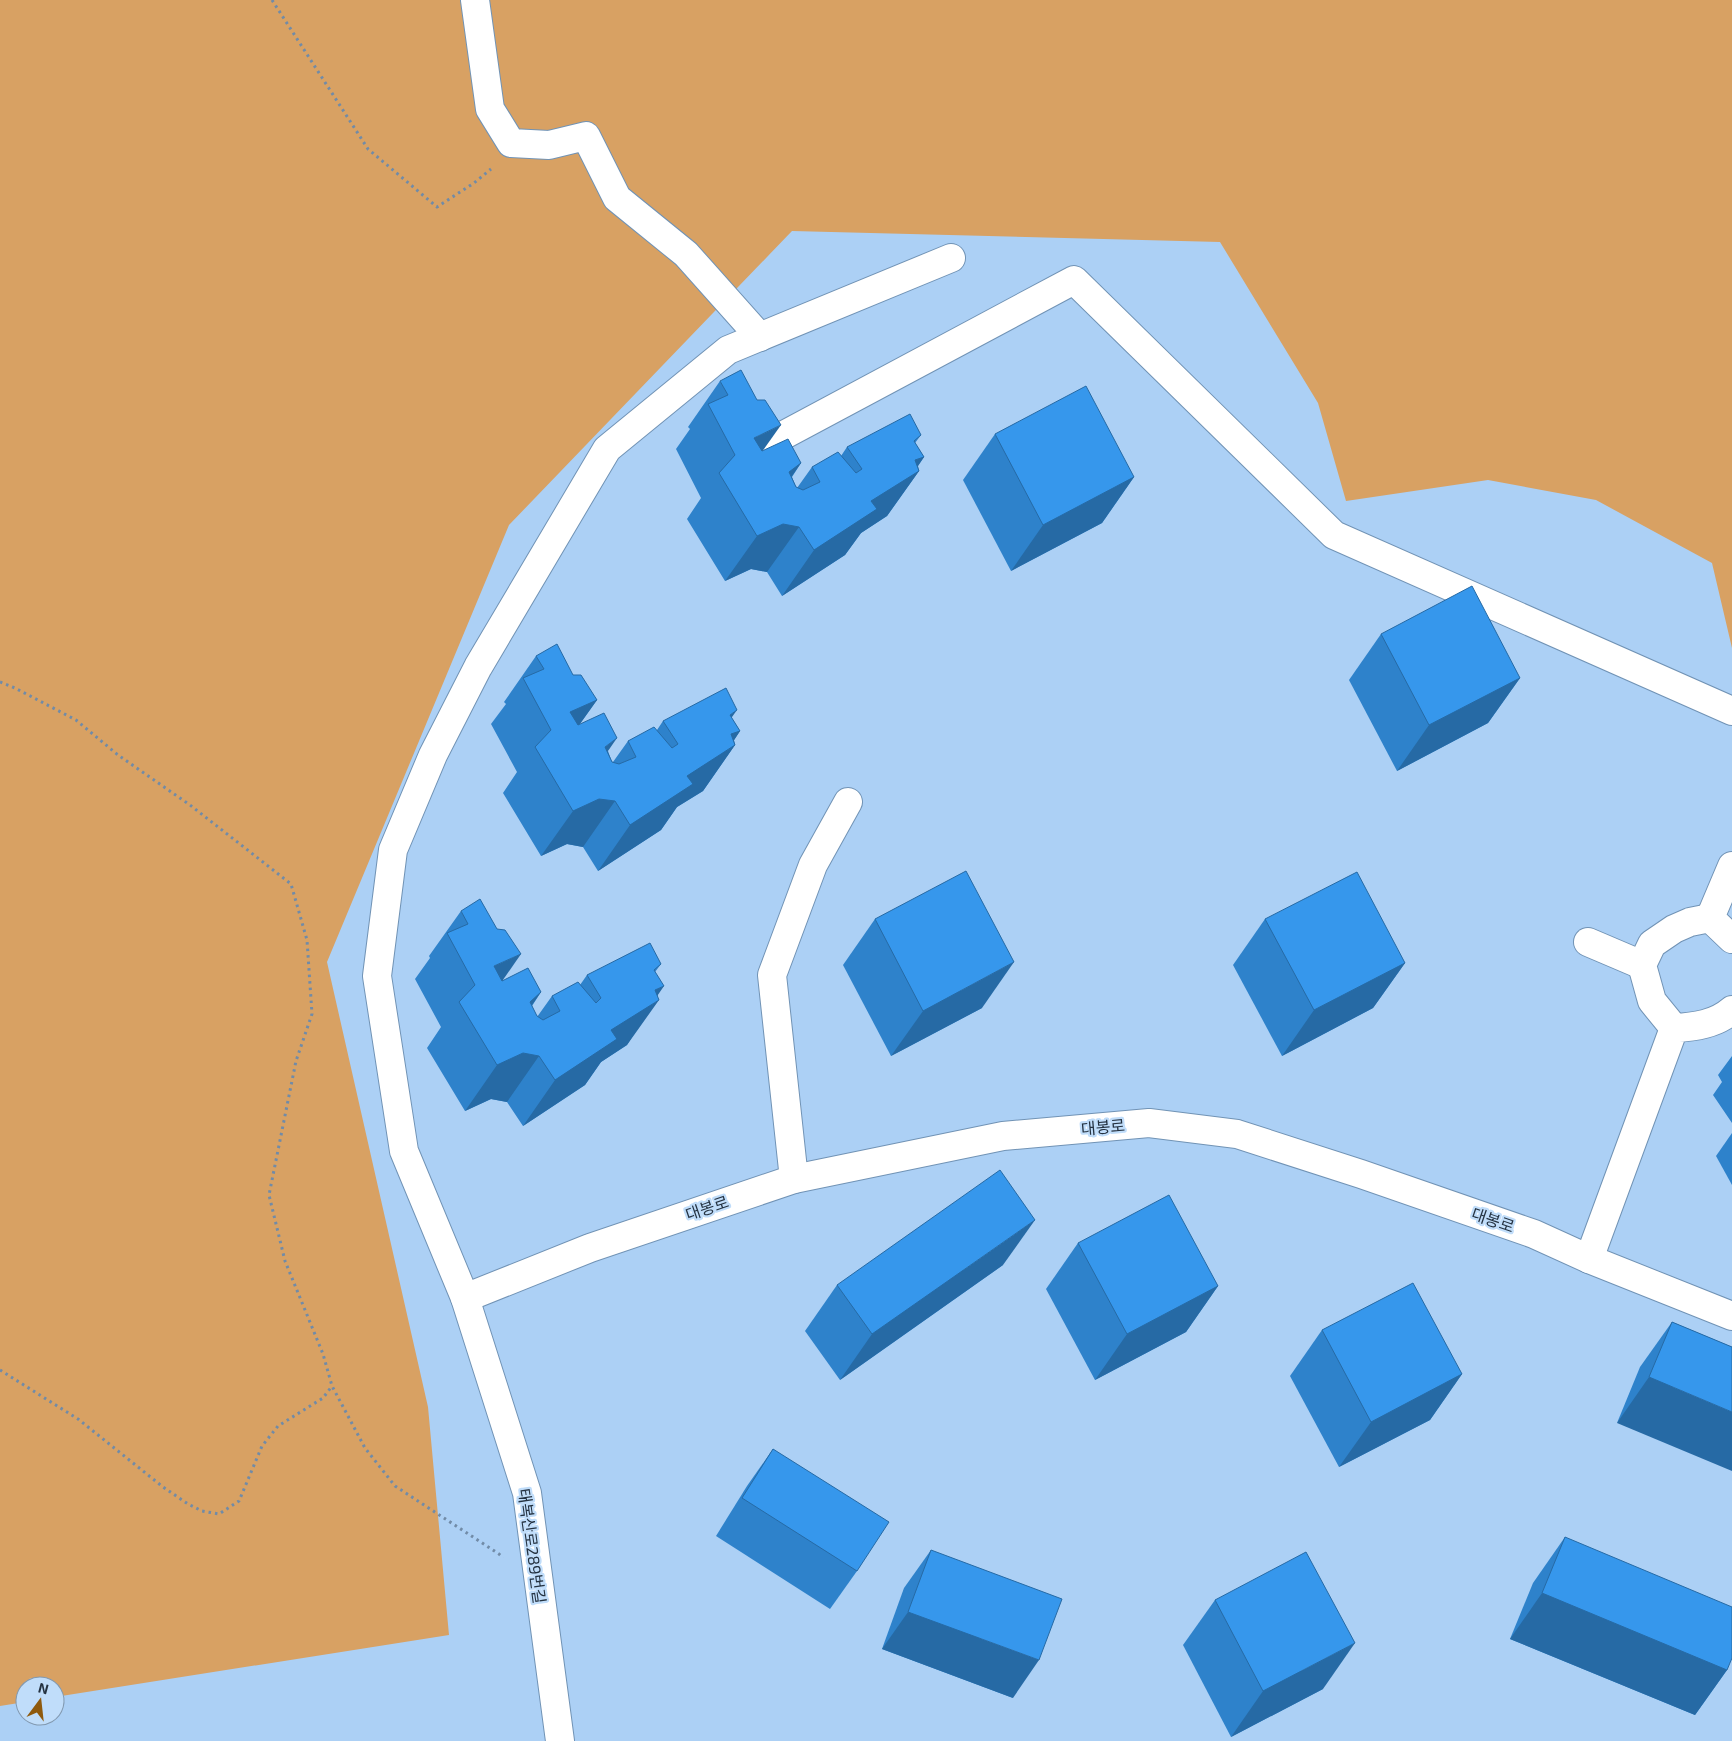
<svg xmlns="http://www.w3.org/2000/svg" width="1732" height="1741" font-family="'Exo 2','Noto Sans KR',sans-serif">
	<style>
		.green { fill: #d8a163 }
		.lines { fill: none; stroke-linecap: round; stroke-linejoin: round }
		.minor-casing { stroke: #7193b5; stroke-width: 30 }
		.path { stroke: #718ba7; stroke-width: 3; stroke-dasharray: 2.5 4; stroke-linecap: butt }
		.minor { stroke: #fff; stroke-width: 28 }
		.wall { fill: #2e82cb }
		.shaded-wall { fill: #266aa5 }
		.building { fill: #3697ec; stroke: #266aa5 }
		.labels { text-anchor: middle; stroke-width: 4.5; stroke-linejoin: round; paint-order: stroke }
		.street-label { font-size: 16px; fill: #243241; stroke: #c0ddfa }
	</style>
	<rect width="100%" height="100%" fill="#acd0f5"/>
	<polygon class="green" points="0,0 1732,0 1732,648 1712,563 1596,500 1488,480 1346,501 1318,403 1220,242 792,231 509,525 327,962 428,1407 449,1635 55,1697 55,1686 25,1686 25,1702 0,1706"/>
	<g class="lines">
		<g class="minor-casing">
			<g id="minor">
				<polyline points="475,0 490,109 511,143 549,145 586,136 617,198 686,254 760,337"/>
				<polyline points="769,443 1074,280 1334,535 1732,711"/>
				<polyline points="1732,866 1710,918 1732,939"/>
				<polyline points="1588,942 1642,965"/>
				<polyline points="1674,1028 1652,1001 1642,965 1652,944 1674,929 1690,922 1710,918"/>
				<polyline points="794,1179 772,975 813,865 848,802"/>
				<path d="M1589,1259L1674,1028C1695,1027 1716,1024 1732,1010"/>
				<polyline points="465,1298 590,1248 794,1179 1003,1136 1149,1123 1237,1134 1361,1174 1534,1234 1589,1259 1732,1316"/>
				<polyline points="560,1741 527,1493 465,1298 404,1151 377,976 393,850 433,755 478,667 607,449 728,350 951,258"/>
			</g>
		</g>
		<g class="path">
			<polyline points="272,0 368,149 437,207 474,183 491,169"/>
			<polyline points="0,682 15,688 76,720 118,755 190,805 291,884 307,940 312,1014 296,1061 269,1195 285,1261 323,1354 332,1386 365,1448 395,1486 499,1554 503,1558"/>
			<polyline points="0,1370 78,1419 163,1487 188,1504 202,1511 219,1514 239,1501 262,1446 278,1426 323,1398 332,1386"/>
		</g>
		<use href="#minor" class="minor"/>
	</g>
	<g class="wall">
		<polygon points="720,381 763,451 801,463 792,477 796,487 797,488 812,467 841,456 847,447 921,435 915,443 924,457 918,466 919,471 887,516 861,533 845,555 782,596 767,572 751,569 725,581 687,519 701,498 676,449 690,429 688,427"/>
		<polygon points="995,434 1134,477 1102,523 1011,571 963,480"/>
		<polygon points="1381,634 1520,678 1488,723 1397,771 1349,680"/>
		<polygon points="536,656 573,675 597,700 579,725 608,751 612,762 613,762 628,741 657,730 663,721 731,717 740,731 734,740 735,745 703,791 677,807 661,830 598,871 583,847 567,844 541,856 503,793 517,772 491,724 506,704 504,702"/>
		<polygon points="461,911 503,980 541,992 532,1006 537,1017 552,996 580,985 587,975 661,964 655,972 658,995 627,1045 601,1062 585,1085 523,1126 507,1102 491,1099 465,1111 427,1048 441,1027 415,979 430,958 429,956"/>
		<polygon points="875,919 982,1008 891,1056 843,965"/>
		<polygon points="1265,919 1405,963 1373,1008 1282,1056 1233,965"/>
		<polygon points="1732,1056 1732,1123 1713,1095 1722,1082 1718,1075"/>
		<polygon points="1732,1133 1732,1185 1716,1156"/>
		<polygon points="1078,1243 1218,1286 1186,1332 1095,1380 1046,1289"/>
		<polygon points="1003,1265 840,1380 805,1331 837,1285"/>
		<polygon points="1672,1322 1732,1347 1617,1423 1640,1367"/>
		<polygon points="1322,1330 1462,1374 1430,1420 1339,1467 1290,1376"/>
		<polygon points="773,1449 857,1571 830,1609 716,1536 747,1486"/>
		<polygon points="1565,1537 1727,1670 1695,1715 1510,1639 1533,1583"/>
		<polygon points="931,1550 1013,1698 882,1649 904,1588"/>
		<polygon points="1215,1600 1323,1689 1231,1737 1183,1645"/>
	</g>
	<g class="shaded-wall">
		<polygon points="781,425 749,470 754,438"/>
		<polygon points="924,457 911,476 919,471 887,516 861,533 845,555 782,596 814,550 915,460"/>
		<polygon points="801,463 769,509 789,472"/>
		<polygon points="1134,477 1102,523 1011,571 1043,525"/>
		<polygon points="783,524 799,527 767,572 751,569 725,581 757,536"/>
		<polygon points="1520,678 1488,723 1397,771 1429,725"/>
		<polygon points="597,700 565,745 570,712"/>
		<polygon points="737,710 705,755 730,715"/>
		<polygon points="740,731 727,751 735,745 703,791 677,807 661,830 598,871 630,825 687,776 731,734"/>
		<polygon points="617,738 585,784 605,747"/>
		<polygon points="599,799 615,801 583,847 567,844 541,856 573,811"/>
		<polygon points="521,954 489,1000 494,966"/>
		<polygon points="1014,962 982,1008 891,1056 923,1011"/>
		<polygon points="1405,963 1373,1008 1282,1056 1314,1010"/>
		<polygon points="664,986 651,1005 659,1000 627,1045 601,1062 585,1085 523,1126 555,1080 655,990"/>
		<polygon points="541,992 509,1038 530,1002"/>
		<polygon points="523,1053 539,1056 507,1102 491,1099 465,1111 497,1065"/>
		<polygon points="1035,1220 1003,1265 840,1380 872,1334"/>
		<polygon points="1218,1286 1186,1332 1095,1380 1127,1334"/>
		<polygon points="1462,1374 1430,1420 1339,1467 1371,1422"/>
		<polygon points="1649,1377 1732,1412 1732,1471 1617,1423"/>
		<polygon points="1542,1593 1727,1670 1695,1715 1510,1639"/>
		<polygon points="908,1612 1039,1660 1013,1698 882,1649"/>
		<polygon points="1355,1643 1323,1689 1231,1737 1263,1691"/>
	</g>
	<g class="building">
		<polygon points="741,370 757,400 765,400 781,425 754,438 762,451 788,439 801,463 789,472 796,487 803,490 820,482 812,467 838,452 856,473 862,469 847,447 910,414 921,435 914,441 924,457 915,460 919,471 871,501 877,509 814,550 799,527 783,524 757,536 719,473 735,455 708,404 728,395 720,381"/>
		<polygon points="1086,386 1134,477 1043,525 995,434"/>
		<polygon points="1472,586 1520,678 1429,725 1381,634"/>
		<polygon points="557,644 573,675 581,675 597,700 570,712 578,725 604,713 617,738 605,747 612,762 619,764 636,757 628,741 654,727 672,748 678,744 663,721 726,688 737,710 730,715 740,731 731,734 735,745 687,776 693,784 630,825 615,801 599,799 573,811 535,747 551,730 523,678 544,669 536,656"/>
		<polygon points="966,871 1014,962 923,1011 875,919"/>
		<polygon points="1357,872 1405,963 1314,1010 1265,919"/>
		<polygon points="480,899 497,929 505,930 521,954 494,966 502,981 528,968 541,992 530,1002 537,1016 543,1020 560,1011 552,996 578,982 596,1003 601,998 587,975 650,943 661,964 654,970 664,986 655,990 659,1000 611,1030 617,1039 555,1080 539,1056 523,1053 497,1065 459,1002 475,985 447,933 468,924 461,911"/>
		<polygon points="1000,1170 1035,1220 872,1334 837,1285"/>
		<polygon points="1169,1195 1218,1286 1127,1334 1078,1243"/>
		<polygon points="1413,1283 1462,1374 1371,1422 1322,1330"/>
		<polygon points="1672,1322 1732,1347 1732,1412 1649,1377"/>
		<polygon points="773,1449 889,1522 857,1571 742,1498"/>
		<polygon points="1565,1537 1732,1607 1732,1658 1727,1670 1542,1593"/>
		<polygon points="931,1550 1062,1599 1039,1660 908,1612"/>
		<polygon points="1306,1552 1355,1643 1263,1691 1215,1600"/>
	</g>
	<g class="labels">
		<g class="street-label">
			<text transform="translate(1103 1127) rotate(-5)" y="6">대봉로</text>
			<text transform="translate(707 1208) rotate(-19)" y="6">대봉로</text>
			<text transform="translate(1493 1220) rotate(19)" y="6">대봉로</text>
			<text transform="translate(532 1546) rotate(82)" y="6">태복산로289번길</text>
		</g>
	</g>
	<g transform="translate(40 1701) rotate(15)"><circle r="24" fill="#c0ddfa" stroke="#8299b0"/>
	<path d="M0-4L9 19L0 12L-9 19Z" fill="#8f5a0d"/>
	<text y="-8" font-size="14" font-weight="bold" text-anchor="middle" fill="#243241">N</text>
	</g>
</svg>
